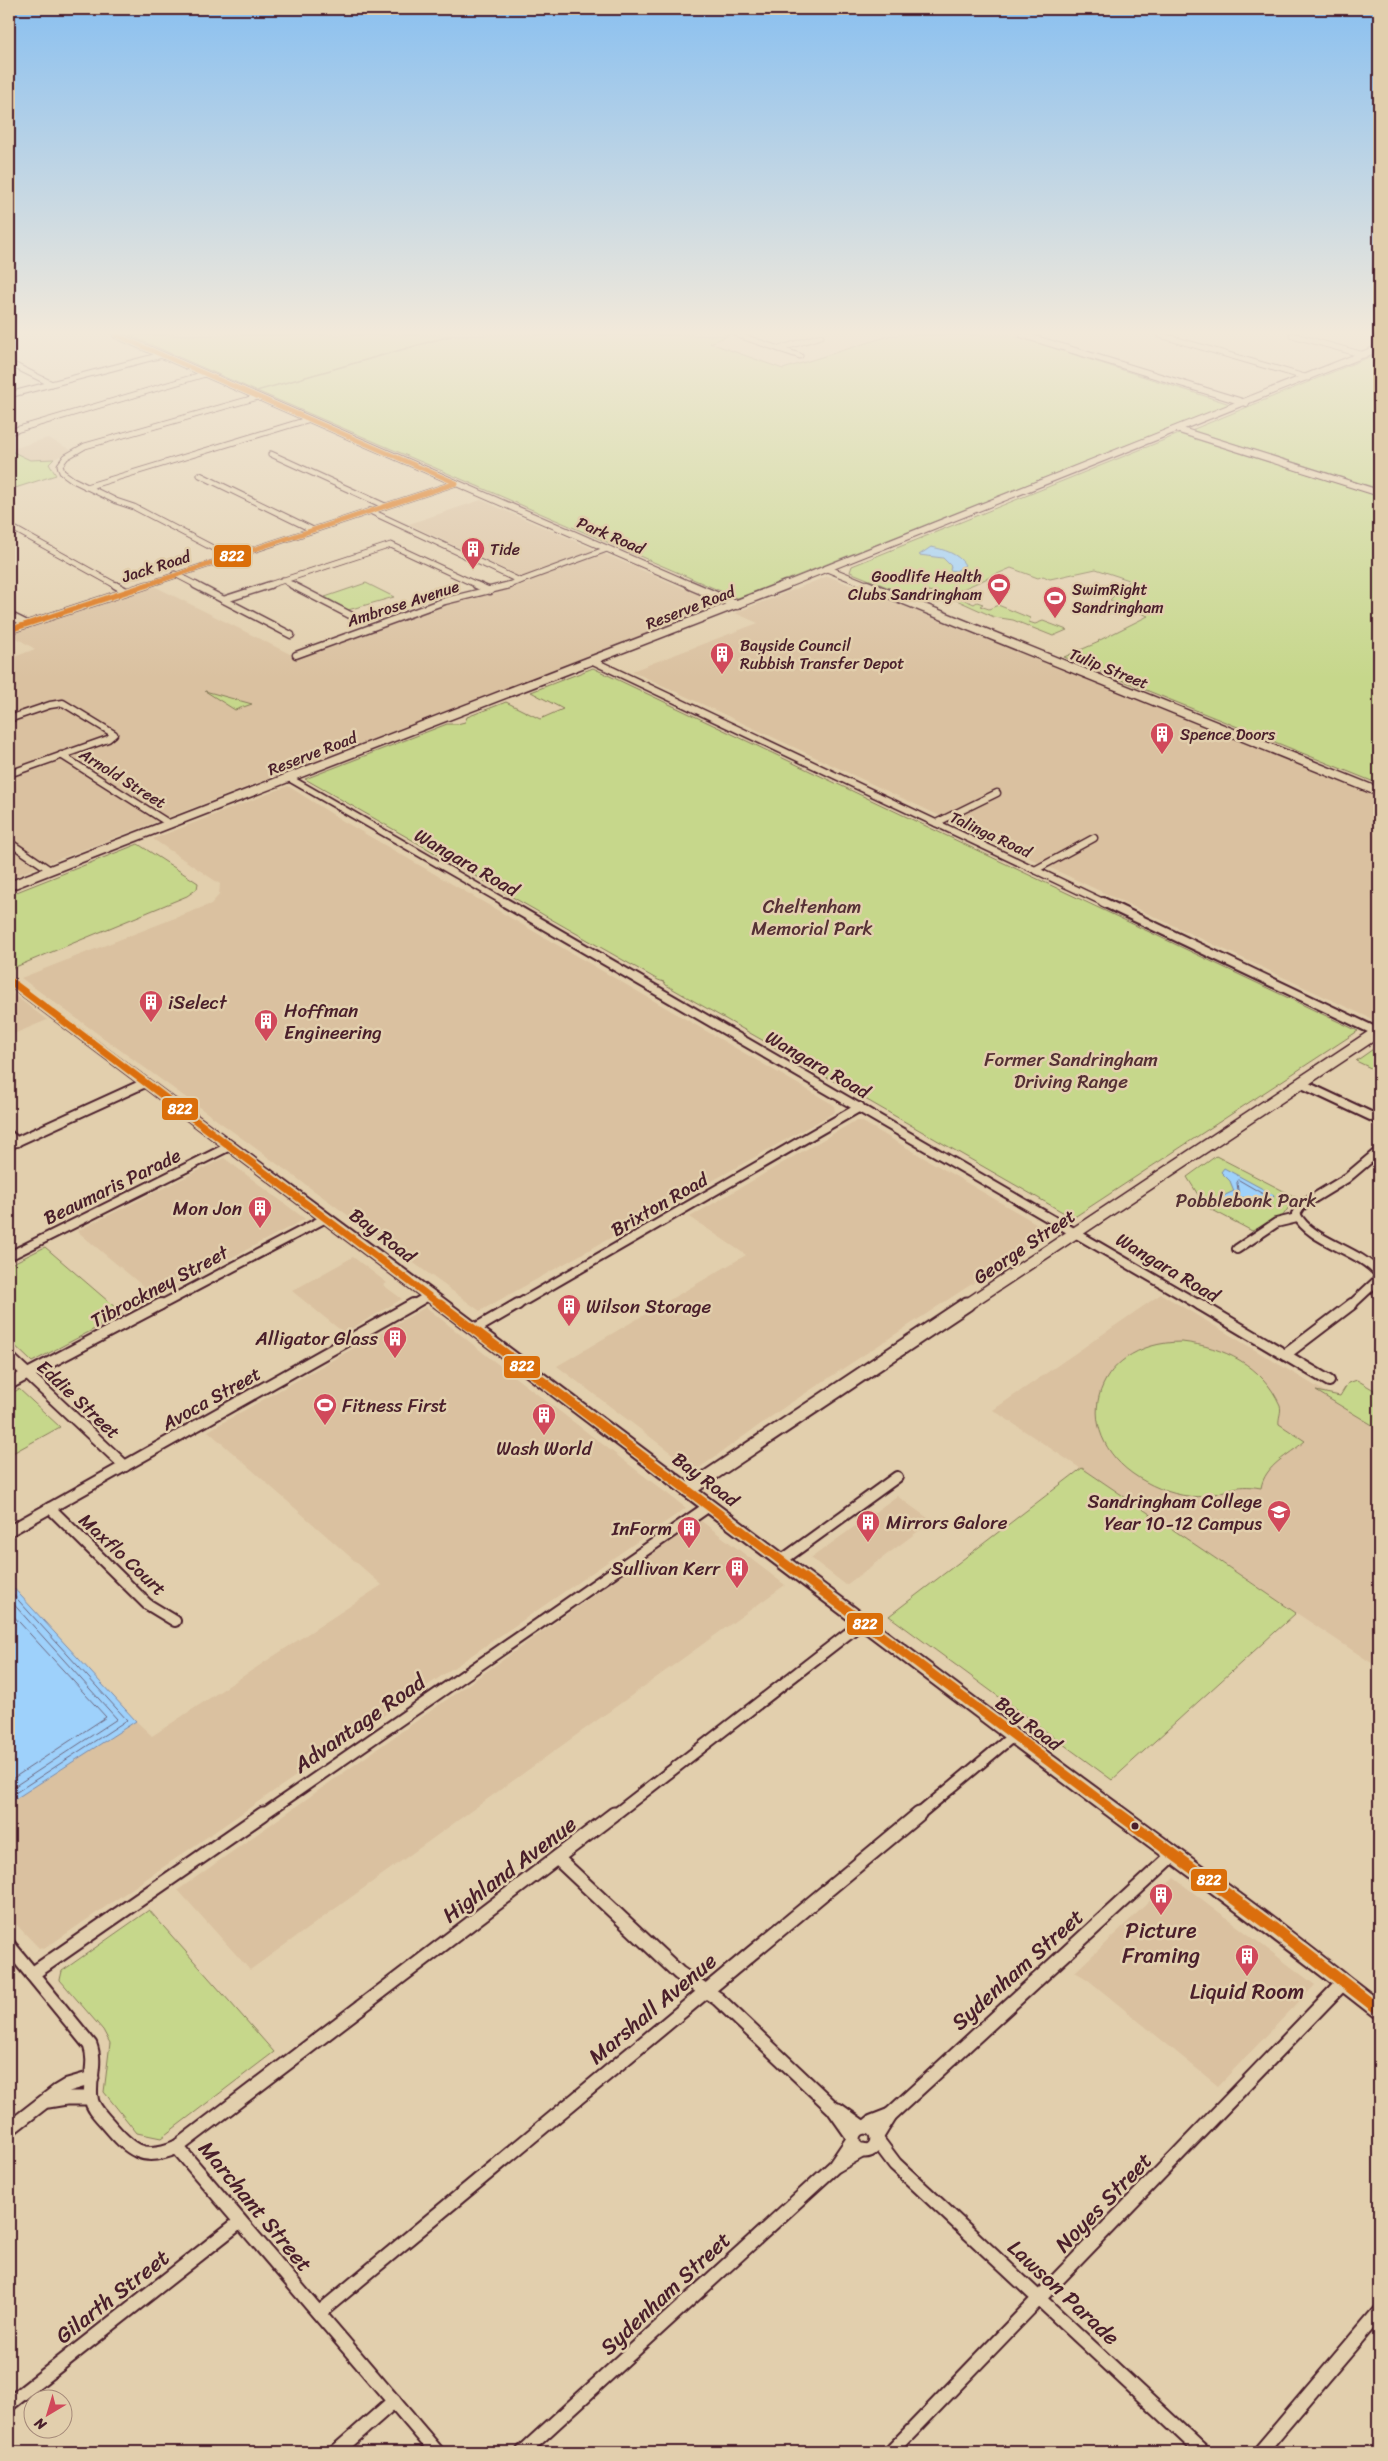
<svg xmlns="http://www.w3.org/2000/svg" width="1388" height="2461" font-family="Sriracha,sans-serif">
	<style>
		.built { fill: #dac1a0 }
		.green { fill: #c6d78b; stroke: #887b5b }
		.water { fill: #9ed1fb; stroke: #7c8aa8 }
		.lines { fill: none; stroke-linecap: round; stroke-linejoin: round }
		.shore { stroke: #6c667e; stroke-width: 1 }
		.minor-far4-casing { stroke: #4a1f2b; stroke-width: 7 }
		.minor-far3-casing { stroke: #4a1f2b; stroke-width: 9 }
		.minor-far2-casing { stroke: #4a1f2b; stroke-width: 12 }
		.minor-far1-casing { stroke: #4a1f2b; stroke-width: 14 }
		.minor-casing { stroke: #4a1f2b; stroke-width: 17 }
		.tertiary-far3-casing { stroke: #4a1f2b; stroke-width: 8 }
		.tertiary-far2-casing { stroke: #4a1f2b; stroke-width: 11 }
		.tertiary-far1-casing { stroke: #4a1f2b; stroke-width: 14 }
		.tertiary-casing { stroke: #4a1f2b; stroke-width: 17 }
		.secondary-casing { stroke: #4a1f2b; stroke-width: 4 }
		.minor-far4 { stroke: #e2cfad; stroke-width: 5 }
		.minor-far3 { stroke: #e2cfad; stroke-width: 6 }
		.minor-far2 { stroke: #e2cfad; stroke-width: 8 }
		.minor-far1 { stroke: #e2cfad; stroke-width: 10 }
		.minor { stroke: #e2cfad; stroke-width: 13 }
		.tertiary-far3 { stroke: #e2cfad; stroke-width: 6 }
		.tertiary-far2 { stroke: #e2cfad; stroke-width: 8 }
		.tertiary-far1 { stroke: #e2cfad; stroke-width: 11 }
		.tertiary { stroke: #e2cfad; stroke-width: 13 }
		.secondary { fill: #e2cfad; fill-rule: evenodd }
		.bus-1-far4-casing { stroke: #e2cfad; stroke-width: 6 }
		.bus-1-far3-casing { stroke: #e2cfad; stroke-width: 8 }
		.bus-1-far2-casing { stroke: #e2cfad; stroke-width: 11 }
		.bus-1-far1-casing { stroke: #e2cfad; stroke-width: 12 }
		.bus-1-casing { stroke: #e2cfad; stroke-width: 15 }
		.bus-1-far4 { stroke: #db6e09; stroke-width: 4.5 }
		.bus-1-far3 { stroke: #db6e09; stroke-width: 5.5 }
		.bus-1-far2 { stroke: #db6e09; stroke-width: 7 }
		.bus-1-far1 { stroke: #db6e09; stroke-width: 9 }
		.bus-1 { stroke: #db6e09; stroke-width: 11 }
		.bus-dot { fill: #4a1f2b; stroke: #e2cfad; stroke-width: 2 }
		.labels { text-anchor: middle; stroke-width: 5; stroke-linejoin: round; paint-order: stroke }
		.far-street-label { font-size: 16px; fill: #4a1f2b; stroke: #e2cfad }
		.far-poi-label { font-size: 16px; fill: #4a1f2b; stroke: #e2cfad; text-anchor: start }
		.street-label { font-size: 19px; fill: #4a1f2b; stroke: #e2cfad }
		.park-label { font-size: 19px; fill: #563135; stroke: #e2cfad }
		.poi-label { font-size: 19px; fill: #4a1f2b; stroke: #e2cfad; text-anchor: start }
		.near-street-label { font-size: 22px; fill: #4a1f2b; stroke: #e2cfad }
		.near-poi-label { font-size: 22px; fill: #4a1f2b; stroke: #e2cfad }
		.line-badge { stroke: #e2cfad; stroke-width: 2 }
		.badge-label { font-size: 14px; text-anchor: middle; font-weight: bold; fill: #fff }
	</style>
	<rect width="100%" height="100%" fill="#e2cfad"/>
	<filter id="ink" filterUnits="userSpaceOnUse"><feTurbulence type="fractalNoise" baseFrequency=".02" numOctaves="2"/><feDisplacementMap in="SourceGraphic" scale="10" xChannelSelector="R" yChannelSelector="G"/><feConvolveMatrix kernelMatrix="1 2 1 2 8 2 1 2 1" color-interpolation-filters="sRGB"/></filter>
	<g filter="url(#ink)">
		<g class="built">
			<polygon points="48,438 71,450 54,459 30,460 9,450"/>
			<polygon points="481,500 722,605 9,878 9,659 35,649 10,634 154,586 298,658 448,603 531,582 409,524"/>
			<polygon points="828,576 1379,797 1379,1017 1374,1020 632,671 758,623 735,613"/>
			<polygon points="288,786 343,821 834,1105 835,1112 480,1311 21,978 211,904 219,895 220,884 153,839"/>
			<polygon points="9,991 47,1020 9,1036"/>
			<polygon points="855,1121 861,1121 1051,1232 786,1406 695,1471 557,1366 746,1255 690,1217"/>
			<polygon points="224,1158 305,1219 156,1297 77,1231"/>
			<polygon points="353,1257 387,1283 383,1285 402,1299 344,1333 292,1291"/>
			<polygon points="1161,1294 1379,1424 1379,1668 993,1410"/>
			<polygon points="426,1307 486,1355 686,1508 44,1949 39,1948 9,1917 9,1803 136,1721 152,1736 382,1585 208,1431"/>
			<polygon points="897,1496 932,1521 846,1585 811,1558"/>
			<polygon points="700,1520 785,1585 250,1970 178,1890"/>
			<polygon points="1174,1878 1315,1985 1218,2086 1087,1979 1075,1972"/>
		</g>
		<g class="green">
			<polygon points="129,335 452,335 256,391"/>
			<polygon points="455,335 730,335 710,343 783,369 892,335 1012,335 1230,404 739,599 257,391"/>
			<polygon points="1379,353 1379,489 1194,431 1194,429"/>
			<polygon points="1179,434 1379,496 1379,784 1064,657 1099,642 1098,641 1148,616 1110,600 1129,580 1096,569 1050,579 1043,576 1038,578 1011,568 951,594 974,604 977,602 983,604 980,606 989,609 998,605 1030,618 1029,622 1035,624 1043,621 1067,630 1053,636 1013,620 994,617 941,593 928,591 912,597 850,572 852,566"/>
			<polygon points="9,450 30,460 54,459 49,464 56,475 12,489 9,487"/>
			<polygon points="366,583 394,597 348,610 325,597"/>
			<polygon points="593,668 1358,1031 1073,1218 666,985 664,982 658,980 305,779 447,724 457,724 465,722 467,717 506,702 540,719 563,709 531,692"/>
			<polygon points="205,691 252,704 235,710"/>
			<polygon points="138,844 198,883 197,889 187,896 13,968 9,965 9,895"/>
			<polygon points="1379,1045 1379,1072 1356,1061"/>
			<polygon points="1216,1156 1301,1200 1289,1207 1282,1217 1252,1231 1205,1206 1187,1177"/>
			<polygon points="45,1247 123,1314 32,1362 9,1340 9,1265"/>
			<path d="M1182,1342C1224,1347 1262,1365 1280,1405C1282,1412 1278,1418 1279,1424L1305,1441C1288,1456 1265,1465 1261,1488C1232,1483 1230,1492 1205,1496C1187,1499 1162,1491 1146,1482C1065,1439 1090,1342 1182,1342Z"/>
			<polygon points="1357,1380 1379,1393 1379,1429 1316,1391 1340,1396 1348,1383"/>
			<polygon points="19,1389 60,1427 9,1455 9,1395"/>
			<polygon points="1082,1468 1296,1613 1112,1780 889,1616"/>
			<polygon points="149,1910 274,2052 161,2138 137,2133 104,2092 110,2043 103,2030 60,1980 62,1971"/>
		</g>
		<g class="water">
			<path d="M931,547C943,549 959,554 965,565L956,571L950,570L951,566L943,558L919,555Z"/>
			<path d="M1224,1168L1274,1195L1272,1201C1256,1205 1257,1203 1243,1202C1234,1201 1227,1205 1218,1202L1217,1199L1234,1191L1230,1181L1221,1172Z"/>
			<polygon points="9,1583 136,1721 9,1803"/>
		</g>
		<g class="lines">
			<g class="shore">
				<polygon points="1239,1180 1263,1194 1264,1197 1257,1200 1239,1197 1237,1183"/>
				<polyline points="9,1590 127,1720 9,1797"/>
				<polyline points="9,1599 117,1719 9,1790"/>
				<polyline points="9,1611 106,1717 9,1781"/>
			</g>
			<g class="minor-far4-casing">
				<g id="minor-far4">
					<polyline points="738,335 800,356"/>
					<polyline points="1160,335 1308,378"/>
					<polyline points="1292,335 1364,355"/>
					<polyline points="779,349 821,336"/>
					<polyline points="9,363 52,384"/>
					<polyline points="9,395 162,355"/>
					<polyline points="9,432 205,374"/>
					<polyline points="271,454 385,506"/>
					<polyline points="200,475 313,530"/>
					<polyline points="86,487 310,419"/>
					<polyline points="370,511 520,581 607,549"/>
					<polyline points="9,526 117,586"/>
					<polyline points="230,557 134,507 116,501 73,480 62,472 60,465 66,457 85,446 258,397"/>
					<polyline points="175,574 198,586"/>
					<polyline points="283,580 294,586"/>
					<polyline points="143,586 456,483"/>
					<polyline points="266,586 391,545 479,586"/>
					<polyline points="506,586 520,581"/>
				</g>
			</g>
			<g class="minor-far3-casing">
				<g id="minor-far3">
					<polyline points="115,585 126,591"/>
					<polyline points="195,585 291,635"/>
					<polyline points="292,585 350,615"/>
					<polyline points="476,585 490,591"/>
					<polyline points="223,600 270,585"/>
					<polyline points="9,615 27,624"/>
					<polyline points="9,630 147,585"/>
					<polyline points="296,655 445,601 510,585"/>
					<polyline points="593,661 1105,903"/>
					<polyline points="9,719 50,705 63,703 114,734 108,739 9,774"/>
					<polyline points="61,755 170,824"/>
					<polyline points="289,778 506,903"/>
					<polyline points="936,823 997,793"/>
					<polyline points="9,842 50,870"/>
					<polyline points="1035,870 1094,838"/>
				</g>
			</g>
			<g class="minor-far2-casing">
				<g id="minor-far2">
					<polyline points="504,902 1201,1306"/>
					<polyline points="1103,902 1377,1032"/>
					<polyline points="1300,1083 1379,1120"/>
					<polyline points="9,1135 17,1142"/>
					<polyline points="9,1145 145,1083"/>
					<path d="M1379,1151L1347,1178L1301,1206L1296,1214C1311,1243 1357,1248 1379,1274"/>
					<polyline points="1237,1249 1276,1223 1297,1218"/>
					<polyline points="9,1256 230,1146"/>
					<polyline points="159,1306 326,1218"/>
					<polyline points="411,1306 430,1295"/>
					<polyline points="515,1306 860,1107"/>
					<polyline points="1350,1306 1379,1279"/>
				</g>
			</g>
			<g class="minor-far1-casing">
				<g id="minor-far1">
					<polyline points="1199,1304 1329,1381"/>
					<polyline points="475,1329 518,1304"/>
					<polyline points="1285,1355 1352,1304"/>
					<polyline points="9,1357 125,1466"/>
					<polyline points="9,1384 161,1304"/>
					<polyline points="50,1508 147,1604 175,1621"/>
					<polyline points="9,1531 413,1304"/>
					<polyline points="781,1561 897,1477"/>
					<polyline points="261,1816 709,1506"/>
					<polyline points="613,1816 863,1622"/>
					<polyline points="917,1816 1013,1736"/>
				</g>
			</g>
			<g class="minor-casing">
				<g id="minor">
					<polyline points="557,1858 679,1973 718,1999 833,2108 852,2135"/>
					<path d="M9,1946L90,2045C97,2063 88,2080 91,2099C93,2109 102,2117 108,2124C130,2150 143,2162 177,2147L437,2452"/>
					<polyline points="32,1974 263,1814"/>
					<polyline points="48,2101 66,2098 91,2098"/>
					<polyline points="838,2110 862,2127"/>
					<circle cx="865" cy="2139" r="12"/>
					<polyline points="866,2127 872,2122 890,2115"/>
					<polyline points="9,2129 58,2091 68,2085 92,2078"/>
					<polyline points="877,2136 890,2115 1173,1855"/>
					<polyline points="877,2140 895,2164 1203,2452"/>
					<polyline points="177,2147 614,1814"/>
					<polyline points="837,2165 863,2150"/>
					<polyline points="319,2313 919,1814"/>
					<polyline points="9,2404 240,2222"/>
					<polyline points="336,2452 394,2401"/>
					<polyline points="523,2452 835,2166 852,2141"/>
					<polyline points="891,2452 1344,1982"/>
					<polyline points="1260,2452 1379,2312"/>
				</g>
			</g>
			<g class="tertiary-far3-casing">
				<g id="tertiary-far3">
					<polyline points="116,335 693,586"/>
					<polyline points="1023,335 1246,403"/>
					<polyline points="1179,430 1379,493"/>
					<polyline points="828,569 870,586"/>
					<polyline points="783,586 1379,348"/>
				</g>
			</g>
			<g class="tertiary-far2-casing">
				<g id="tertiary-far2">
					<polyline points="690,585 737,605"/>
					<polyline points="867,585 1379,792"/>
					<polyline points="9,886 786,585"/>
				</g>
			</g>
			<g class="tertiary-far1-casing">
				<polyline id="tertiary-far1" points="965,1306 1379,1031"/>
			</g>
			<g class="tertiary-casing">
				<polyline id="tertiary" points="688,1490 967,1304"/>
			</g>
			<g class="secondary-casing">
				<path id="secondary" d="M9,977L435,1292L1019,1731L1281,1924L1379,2000V2018L1373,2016C1249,1918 1121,1827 995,1731C667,1482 338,1233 9,985Z"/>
			</g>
			<use href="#minor-far4" class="minor-far4"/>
			<use href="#minor-far3" class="minor-far3"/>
			<use href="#minor-far2" class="minor-far2"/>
			<use href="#minor-far1" class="minor-far1"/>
			<use href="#minor" class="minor"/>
			<use href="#tertiary-far3" class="tertiary-far3"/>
			<use href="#tertiary-far2" class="tertiary-far2"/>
			<use href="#tertiary-far1" class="tertiary-far1"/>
			<use href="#tertiary" class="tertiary"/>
			<use href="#secondary" class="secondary"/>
			<g class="bus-1-far4-casing">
				<g id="bus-1-far4">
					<polyline points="116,335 456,483"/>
					<polyline points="143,586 456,483"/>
				</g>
			</g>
			<g class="bus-1-far3-casing">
				<polyline id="bus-1-far3" points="9,630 147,585"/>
			</g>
			<g class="bus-1-far2-casing">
				<polyline id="bus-1-far2" points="9,980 442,1306"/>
			</g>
			<g class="bus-1-far1-casing">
				<polyline id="bus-1-far1" points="440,1304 1121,1816"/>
			</g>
			<g class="bus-1-casing">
				<polyline id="bus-1" points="1119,1814 1275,1929 1379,2010"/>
			</g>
			<use href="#bus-1-far4" class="bus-1-far4"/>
			<use href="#bus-1-far3" class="bus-1-far3"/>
			<use href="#bus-1-far2" class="bus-1-far2"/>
			<use href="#bus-1-far1" class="bus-1-far1"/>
			<use href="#bus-1" class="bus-1"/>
		</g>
	</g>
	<linearGradient id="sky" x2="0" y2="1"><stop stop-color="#8ac0f0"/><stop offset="0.49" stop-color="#f2e9da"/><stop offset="1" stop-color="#f2e9da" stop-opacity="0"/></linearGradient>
	<rect width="1388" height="679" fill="url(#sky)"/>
	<defs>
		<g id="building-pin" transform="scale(1.25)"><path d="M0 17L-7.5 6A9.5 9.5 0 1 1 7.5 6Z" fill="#d1495b" stroke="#e2cfad"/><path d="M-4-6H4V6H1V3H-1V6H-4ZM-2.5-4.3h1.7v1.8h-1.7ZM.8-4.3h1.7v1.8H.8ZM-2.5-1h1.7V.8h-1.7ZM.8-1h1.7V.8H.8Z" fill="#fff"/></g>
		<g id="stadium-pin" transform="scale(1.25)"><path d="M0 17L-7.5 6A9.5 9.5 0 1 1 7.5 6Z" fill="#d1495b" stroke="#e2cfad"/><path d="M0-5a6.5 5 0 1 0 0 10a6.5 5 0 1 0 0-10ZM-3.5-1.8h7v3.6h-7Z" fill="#fff"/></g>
		<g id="school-pin" transform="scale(1.25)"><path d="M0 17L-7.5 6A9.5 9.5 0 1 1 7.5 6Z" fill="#d1495b" stroke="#e2cfad"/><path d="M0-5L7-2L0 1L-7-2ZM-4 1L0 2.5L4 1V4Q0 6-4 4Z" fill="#fff"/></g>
	</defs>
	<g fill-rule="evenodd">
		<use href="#building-pin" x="473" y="549"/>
		<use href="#stadium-pin" x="999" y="585"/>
		<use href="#stadium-pin" x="1055" y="598"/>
		<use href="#building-pin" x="722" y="654"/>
		<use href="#building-pin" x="1162" y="734"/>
		<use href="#building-pin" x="151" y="1002"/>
		<use href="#building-pin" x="266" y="1021"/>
		<use href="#building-pin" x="260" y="1208"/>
		<use href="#building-pin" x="569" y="1306"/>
		<use href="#building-pin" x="395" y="1338"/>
		<use href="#stadium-pin" x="325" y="1405"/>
		<use href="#building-pin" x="544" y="1415"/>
		<use href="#school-pin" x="1279" y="1512"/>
		<use href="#building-pin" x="868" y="1522"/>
		<use href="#building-pin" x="689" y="1528"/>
		<use href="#building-pin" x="737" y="1568"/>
		<use href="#building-pin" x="1161" y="1895"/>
		<use href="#building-pin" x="1247" y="1956"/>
	</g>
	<circle class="bus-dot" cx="1135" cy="1826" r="4.5"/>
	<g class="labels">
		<g class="far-street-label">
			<text transform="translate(611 535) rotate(23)" y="6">Park Road</text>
			<text transform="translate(156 566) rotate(-18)" y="6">Jack Road</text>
			<text transform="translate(403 603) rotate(-18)" y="6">Ambrose Avenue</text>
			<text transform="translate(690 607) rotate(-21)" y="6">Reserve Road</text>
			<text transform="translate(1109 668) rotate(22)" y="6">Tulip Street</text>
			<text transform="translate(312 753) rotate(-21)" y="6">Reserve Road</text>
			<text transform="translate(123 778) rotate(32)" y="6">Arnold Street</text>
			<text transform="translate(991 834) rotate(25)" y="6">Talinga Road</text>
		</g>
		<g class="far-poi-label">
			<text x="490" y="555">Tide</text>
			<text x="982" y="582" text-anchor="end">Goodlife Health<tspan x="982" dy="18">Clubs Sandringham</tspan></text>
			<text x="1072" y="595">SwimRight<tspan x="1072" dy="18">Sandringham</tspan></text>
			<text x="740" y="651">Bayside Council<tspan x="740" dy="18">Rubbish Transfer Depot</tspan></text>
			<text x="1180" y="740">Spence Doors</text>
		</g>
		<g class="street-label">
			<text transform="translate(467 862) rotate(30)" y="7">Wangara Road</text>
			<text transform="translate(818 1064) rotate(30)" y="7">Wangara Road</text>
			<text transform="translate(112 1186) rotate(-26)" y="7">Beaumaris Parade</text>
			<text transform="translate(659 1204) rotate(-30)" y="7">Brixton Road</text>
			<text transform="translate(383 1235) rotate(37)" y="7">Bay Road</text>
			<text transform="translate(1024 1246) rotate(-34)" y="7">George Street</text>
			<text transform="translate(1168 1267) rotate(31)" y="7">Wangara Road</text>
			<text transform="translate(159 1286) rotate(-28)" y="7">Tibrockney Street</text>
			<text transform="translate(211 1398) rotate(-29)" y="7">Avoca Street</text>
			<text transform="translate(79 1399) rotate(43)" y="7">Eddie Street</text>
			<text transform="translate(706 1479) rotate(37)" y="7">Bay Road</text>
			<text transform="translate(123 1554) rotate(43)" y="7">Maxflo Court</text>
			<text transform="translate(1029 1723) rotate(37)" y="7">Bay Road</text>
		</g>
		<g class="park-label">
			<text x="812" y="913">Cheltenham<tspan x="812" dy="22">Memorial Park</tspan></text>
			<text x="1071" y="1066">Former Sandringham<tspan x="1071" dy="22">Driving Range</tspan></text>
			<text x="1246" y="1207">Pobblebonk Park</text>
		</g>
		<g class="poi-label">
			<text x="168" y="1009">iSelect</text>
			<text x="284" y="1017">Hoffman<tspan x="284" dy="22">Engineering</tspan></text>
			<text x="242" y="1215" text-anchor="end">Mon Jon</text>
			<text x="586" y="1313">Wilson Storage</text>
			<text x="378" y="1345" text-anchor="end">Alligator Glass</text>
			<text x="342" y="1412">Fitness First</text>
			<text x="544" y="1455" text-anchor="middle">Wash World</text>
			<text x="1262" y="1508" text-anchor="end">Sandringham College<tspan x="1262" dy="22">Year 10-12 Campus</tspan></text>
			<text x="886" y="1529">Mirrors Galore</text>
			<text x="672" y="1535" text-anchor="end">InForm</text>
			<text x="720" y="1575" text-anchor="end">Sullivan Kerr</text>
		</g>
		<g class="near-street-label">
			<text transform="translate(359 1723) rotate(-35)" y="8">Advantage Road</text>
			<text transform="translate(509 1869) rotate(-37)" y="8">Highland Avenue</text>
			<text transform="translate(1017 1969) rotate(-42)" y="8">Sydenham Street</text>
			<text transform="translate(652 2008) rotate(-40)" y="8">Marshall Avenue</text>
			<text transform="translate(1103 2202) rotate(-46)" y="8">Noyes Street</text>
			<text transform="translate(256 2206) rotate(50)" y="8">Marchant Street</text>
			<text transform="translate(1064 2292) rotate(43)" y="8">Lawson Parade</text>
			<text transform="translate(665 2293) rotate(-43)" y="8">Sydenham Street</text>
			<text transform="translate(112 2296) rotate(-38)" y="8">Gilarth Street</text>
		</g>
		<g class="near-poi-label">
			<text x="1161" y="1938">Picture<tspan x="1161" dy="25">Framing</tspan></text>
			<text x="1247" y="1999">Liquid Room</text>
		</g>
	</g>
	<g class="line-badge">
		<rect x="213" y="544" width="39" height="24" rx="5" fill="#db6e09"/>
		<rect x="161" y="1097" width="38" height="24" rx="5" fill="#db6e09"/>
		<rect x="503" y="1355" width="38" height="24" rx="5" fill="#db6e09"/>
		<rect x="846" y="1612" width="38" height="24" rx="5" fill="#db6e09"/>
		<rect x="1190" y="1868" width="38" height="24" rx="5" fill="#db6e09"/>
	</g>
	<g class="badge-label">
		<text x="232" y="561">822</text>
		<text x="180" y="1114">822</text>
		<text x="522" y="1371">822</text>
		<text x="865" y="1629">822</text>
		<text x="1209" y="1885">822</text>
	</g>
	<rect width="1388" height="2461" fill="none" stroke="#e2cfad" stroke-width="30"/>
	<rect x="15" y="15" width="1358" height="2431" fill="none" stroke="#4a1f2b" stroke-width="2" filter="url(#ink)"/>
	<g transform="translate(48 2414) rotate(218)"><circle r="24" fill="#e2cfad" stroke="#a58979"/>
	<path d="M0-4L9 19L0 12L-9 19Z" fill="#d1495b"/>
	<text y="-8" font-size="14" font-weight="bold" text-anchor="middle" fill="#4a1f2b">N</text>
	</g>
</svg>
